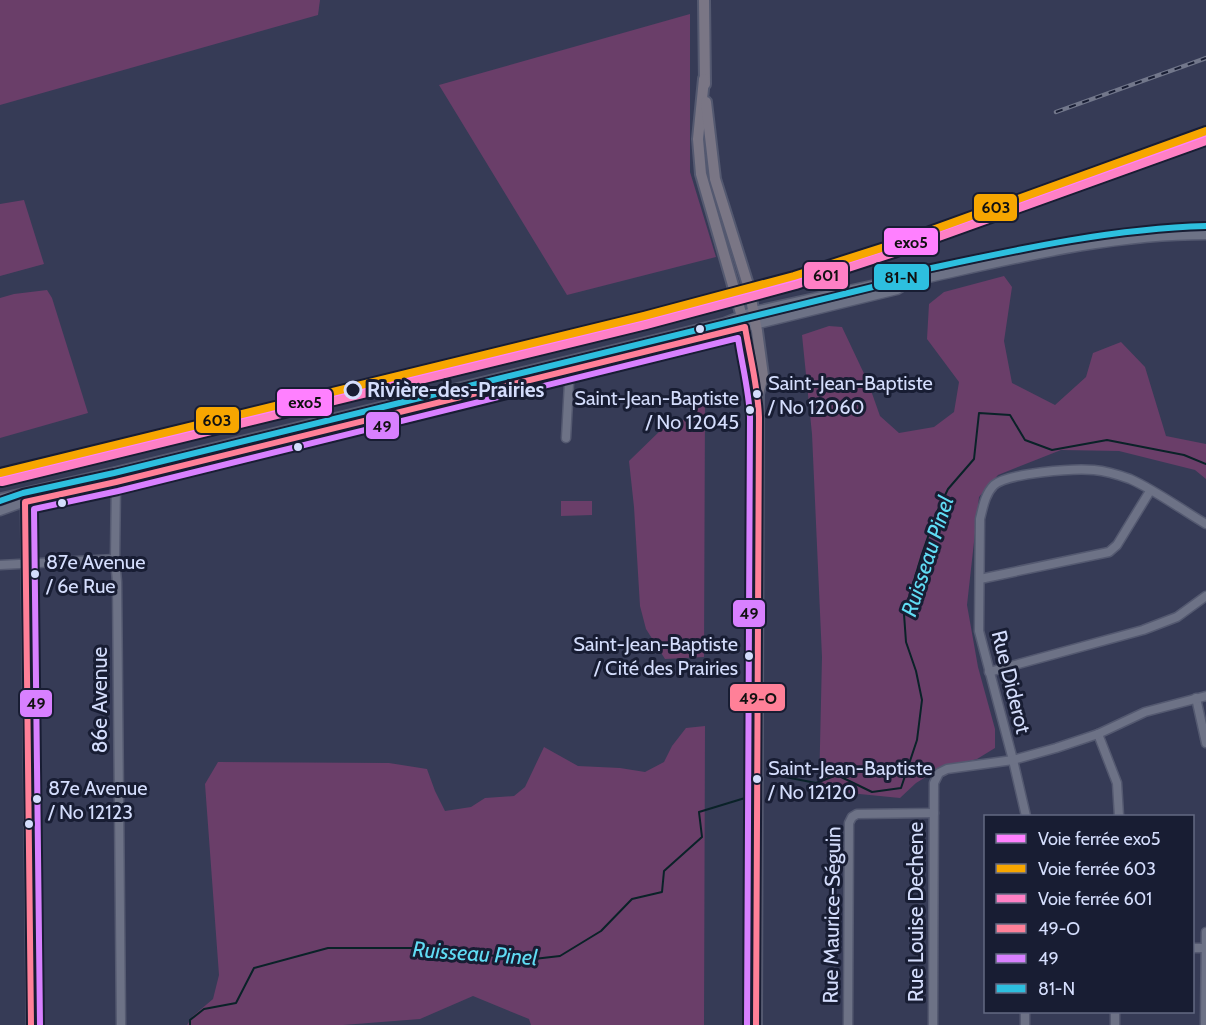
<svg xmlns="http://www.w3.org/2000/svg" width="1206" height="1025" font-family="Cabin,sans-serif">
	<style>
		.green { fill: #6a3e69 }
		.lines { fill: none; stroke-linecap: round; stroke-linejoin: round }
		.stream { stroke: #0a2228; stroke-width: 2 }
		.minor-casing { stroke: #545970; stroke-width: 11 }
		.major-casing { stroke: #545970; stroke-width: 14 }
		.minor { stroke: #6d7286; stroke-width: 8 }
		.major { stroke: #7a7685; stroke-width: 10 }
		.rail-casing { stroke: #72778b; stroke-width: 4.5 }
		.rail { stroke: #181d33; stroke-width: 2; stroke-dasharray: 7; stroke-linecap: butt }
		.bus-1-casing { stroke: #181d33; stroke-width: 10 }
		.bus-2-casing { stroke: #181d33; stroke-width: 10 }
		.bus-3-casing { stroke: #181d33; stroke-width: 10 }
		.bus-1 { stroke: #ff8098; stroke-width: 6 }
		.bus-2 { stroke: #d880ff; stroke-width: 6 }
		.bus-3 { stroke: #2dbfdf; stroke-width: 6 }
		.rail-1-casing { stroke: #181d33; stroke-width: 12 }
		.rail-2-casing { stroke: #181d33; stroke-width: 12 }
		.rail-3-casing { stroke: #181d33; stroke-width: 12 }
		.rail-1 { stroke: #ff80ff; stroke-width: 8 }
		.rail-2 { stroke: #f7a600; stroke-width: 8 }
		.rail-3 { stroke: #ff80c5; stroke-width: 8 }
		.bus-dot { fill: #d4ddfc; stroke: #181d33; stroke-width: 2 }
		.stop-dot { fill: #181d33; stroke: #d4ddfc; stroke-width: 3 }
		.labels { text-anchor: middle; stroke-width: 6; stroke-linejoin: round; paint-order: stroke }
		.bus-label { font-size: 20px; fill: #d4ddfc; stroke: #181d33; text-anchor: start }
		.stop-label { font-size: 21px; font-weight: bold; fill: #d4ddfc; stroke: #181d33; text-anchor: start }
		.street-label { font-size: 21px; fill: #d4ddfc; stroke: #181d33 }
		.water-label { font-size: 22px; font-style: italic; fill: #60dcf4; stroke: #181d33 }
		.line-badge { stroke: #181d33; stroke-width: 2 }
		.pale-badge-label { font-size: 16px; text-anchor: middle; font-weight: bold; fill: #111 }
	</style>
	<rect width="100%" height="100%" fill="#363b56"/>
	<g class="green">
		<polygon points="0,0 320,0 318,15 0,105"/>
		<polygon points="690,14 690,172 716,257 567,295 439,85"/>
		<polygon points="24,200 44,264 0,276 0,204"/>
		<polygon points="1004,276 1012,287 1004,341 1012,383 1055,405 1086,377 1093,353 1121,342 1145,367 1166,436 1206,444 1206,479 1195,470 1119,451 1061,450 998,475 979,497 967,605 978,667 995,729 995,748 977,759 939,769 916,783 900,798 819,790 822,657 812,434 802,335 829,326 842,327 868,382 880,416 899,433 934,427 954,412 959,382 927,339 929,304 944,292"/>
		<polygon points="47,290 52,298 88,413 0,438 0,298 14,294"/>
		<polygon points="705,403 704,657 665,659 646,629 640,606 634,507 629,461 664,427 681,422"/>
		<polygon points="561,501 592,501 592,515 561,516"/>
		<polygon points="705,726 704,1025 531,1025 529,1019 473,996 420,1019 343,1025 187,1025 193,1016 213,999 219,975 205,784 218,762 389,763 427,769 435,791 445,811 471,807 485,798 514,796 525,787 544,747 578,766 620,768 645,772 664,762 672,746 686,728"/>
	</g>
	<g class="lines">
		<g class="stream">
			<polyline points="780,776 816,783 837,775 872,792 901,788 917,740 922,700 916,671 906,642 904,614 922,554 936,514 948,489 974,459 979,413 1010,415 1025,440 1052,450 1107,440 1184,455 1206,464"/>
			<polyline points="190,1025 190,1020 204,1009 236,1003 254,968 328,948 436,948 525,960 560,956 601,931 632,899 662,892 664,871 702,837 699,812 745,798"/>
		</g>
		<g class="minor-casing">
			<g id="minor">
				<polyline points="566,368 569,383 566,438"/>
				<polyline points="116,482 115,559 117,582 121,1025"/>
				<path d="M0,498L117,471L725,322L754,311L894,280L910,282C1008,261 1105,235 1206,235"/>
				<polyline points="25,498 31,1025"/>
				<polyline points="0,511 25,502 116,482 897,290 910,282"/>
				<polyline points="0,565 115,559"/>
				<polyline points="980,579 1109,552 1117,545 1150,491"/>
				<polyline points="989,672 1143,630 1177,617 1206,596"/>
				<polyline points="1196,698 1206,743"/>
				<polyline points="1098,734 1117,783 1119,816"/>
				<path d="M1026,816L1013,760L979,631L980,519C983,507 985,494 994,485C1008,473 1075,468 1094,470C1106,471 1119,475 1130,479C1155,490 1182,510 1206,524"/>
				<polyline points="1192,948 1206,948"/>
				<polyline points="848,1025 849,823 852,817 857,814 934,813"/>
				<polyline points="933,1025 934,783 939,773 947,769 1013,760 1056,748 1098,734 1145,712 1206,696"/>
				<polyline points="1025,1025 1025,1012"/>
				<polyline points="1115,1025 1115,1012"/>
				<polyline points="1205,1025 1206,932"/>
			</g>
		</g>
		<g class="major-casing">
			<g id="major">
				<polyline points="704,0 705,84"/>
				<polyline points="704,79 698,139 701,174 745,327 753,379 758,394 756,1025"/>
				<polyline points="706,102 715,179 749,288 757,331 763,376 758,394"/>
			</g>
		</g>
		<use href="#minor" class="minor"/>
		<use href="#major" class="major"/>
		<g class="rail-casing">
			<polyline id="rail" points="1056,112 1206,58"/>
		</g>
		<use href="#rail" class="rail"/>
		<g class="bus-1-casing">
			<path id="bus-1" d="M31,1025L25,502L116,482L745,327C750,357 758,387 759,417L756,1025"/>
		</g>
		<g class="bus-2-casing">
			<path id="bus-2" d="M40,1025L34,509L118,491L738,338C742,365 749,391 750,417L747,1025"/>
		</g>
		<g class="bus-3-casing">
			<path id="bus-3" d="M0,501L23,493L114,473L893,282L908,273C1007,252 1104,229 1206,226"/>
		</g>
		<use href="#bus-1" class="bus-1"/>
		<use href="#bus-2" class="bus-2"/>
		<use href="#bus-3" class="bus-3"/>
		<g class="rail-1-casing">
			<polyline id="rail-1" points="0,477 750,293 891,249 1206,135"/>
		</g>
		<g class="rail-2-casing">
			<polyline id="rail-2" points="0,473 644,316 794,276 891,245 1206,131"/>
		</g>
		<g class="rail-3-casing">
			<polyline id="rail-3" points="2,482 646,325 796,285 894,253 1206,141"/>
		</g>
		<use href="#rail-1" class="rail-1"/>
		<use href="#rail-2" class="rail-2"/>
		<use href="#rail-3" class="rail-3"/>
	</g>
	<g class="bus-dot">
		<circle cx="700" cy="329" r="5"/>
		<circle cx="757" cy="394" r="5"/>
		<circle cx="750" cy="410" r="5"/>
		<circle cx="298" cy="447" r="5"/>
		<circle cx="62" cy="503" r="5"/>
		<circle cx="35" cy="574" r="5"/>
		<circle cx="749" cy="656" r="5"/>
		<circle cx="757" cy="779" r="5"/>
		<circle cx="37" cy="799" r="5"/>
		<circle cx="29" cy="824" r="5"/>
	</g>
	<circle class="stop-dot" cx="353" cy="390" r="8"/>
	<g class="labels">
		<g class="bus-label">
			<text x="768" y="390">Saint-Jean-Baptiste<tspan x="768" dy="24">/ No 12060</tspan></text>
			<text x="739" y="405" text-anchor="end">Saint-Jean-Baptiste<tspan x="739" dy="24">/ No 12045</tspan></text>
			<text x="46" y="569">87e Avenue<tspan x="46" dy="24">/ 6e Rue</tspan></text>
			<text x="738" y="651" text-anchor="end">Saint-Jean-Baptiste<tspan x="738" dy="24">/ Cité des Prairies</tspan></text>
			<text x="768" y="775">Saint-Jean-Baptiste<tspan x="768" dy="24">/ No 12120</tspan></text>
			<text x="48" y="795">87e Avenue<tspan x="48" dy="24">/ No 12123</tspan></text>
		</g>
		<g class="stop-label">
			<text x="367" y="397">Rivière-des-Prairies</text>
		</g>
		<g class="street-label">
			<text transform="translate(1011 682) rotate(76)" y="7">Rue Diderot</text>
			<text transform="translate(100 700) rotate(-90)" y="7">86e Avenue</text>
			<text transform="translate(916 912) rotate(-90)" y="7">Rue Louise Dechene</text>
			<text transform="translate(832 915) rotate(-89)" y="7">Rue Maurice-Séguin</text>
		</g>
		<g class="water-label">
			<text transform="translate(927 556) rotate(-72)" y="8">Ruisseau Pinel</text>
			<text transform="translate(475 953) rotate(4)" y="8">Ruisseau Pinel</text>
		</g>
	</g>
	<g class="line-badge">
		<rect x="973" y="193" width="45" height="29" rx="6" fill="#f7a600"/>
		<rect x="883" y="227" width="56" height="29" rx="6" fill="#ff80ff"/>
		<rect x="803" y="261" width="46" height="29" rx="6" fill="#ff80c5"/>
		<rect x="873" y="263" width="57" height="28" rx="6" fill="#2dbfdf"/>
		<rect x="276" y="388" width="57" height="29" rx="6" fill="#ff80ff"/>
		<rect x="195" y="406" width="45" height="28" rx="6" fill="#f7a600"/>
		<rect x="365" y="411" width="35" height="29" rx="6" fill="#d880ff"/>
		<rect x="732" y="599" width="34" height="29" rx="6" fill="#d880ff"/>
		<rect x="729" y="683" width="57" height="29" rx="6" fill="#ff8098"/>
		<rect x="19" y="689" width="34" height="29" rx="6" fill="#d880ff"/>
	</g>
	<g class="pale-badge-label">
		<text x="996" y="213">603</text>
		<text x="911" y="248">exo5</text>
		<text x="826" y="281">601</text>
		<text x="901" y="283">81-N</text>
		<text x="305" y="408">exo5</text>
		<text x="217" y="426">603</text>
		<text x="382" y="432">49</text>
		<text x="749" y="619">49</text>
		<text x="758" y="704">49-O</text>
		<text x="36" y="709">49</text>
	</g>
	<rect x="984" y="815" width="210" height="198" fill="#181d33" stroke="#636a83" stroke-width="1.5"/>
	<rect x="996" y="834" width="30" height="9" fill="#ff80ff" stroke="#636a83" stroke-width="1.5"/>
	<text x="1038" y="845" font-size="18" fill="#d4ddfc">Voie ferrée exo5</text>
	<rect x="996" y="864" width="30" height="9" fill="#f7a600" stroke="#636a83" stroke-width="1.5"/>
	<text x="1038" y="875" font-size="18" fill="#d4ddfc">Voie ferrée 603</text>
	<rect x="996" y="894" width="30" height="9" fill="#ff80c5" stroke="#636a83" stroke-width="1.5"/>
	<text x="1038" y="905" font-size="18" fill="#d4ddfc">Voie ferrée 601</text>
	<rect x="996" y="924" width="30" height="9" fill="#ff8098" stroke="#636a83" stroke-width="1.5"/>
	<text x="1038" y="935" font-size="18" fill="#d4ddfc">49-O</text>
	<rect x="996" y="954" width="30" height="9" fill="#d880ff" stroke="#636a83" stroke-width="1.5"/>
	<text x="1038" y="965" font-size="18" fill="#d4ddfc">49</text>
	<rect x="996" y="984" width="30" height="9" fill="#2dbfdf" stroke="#636a83" stroke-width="1.5"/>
	<text x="1038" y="995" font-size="18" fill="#d4ddfc">81-N</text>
</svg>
